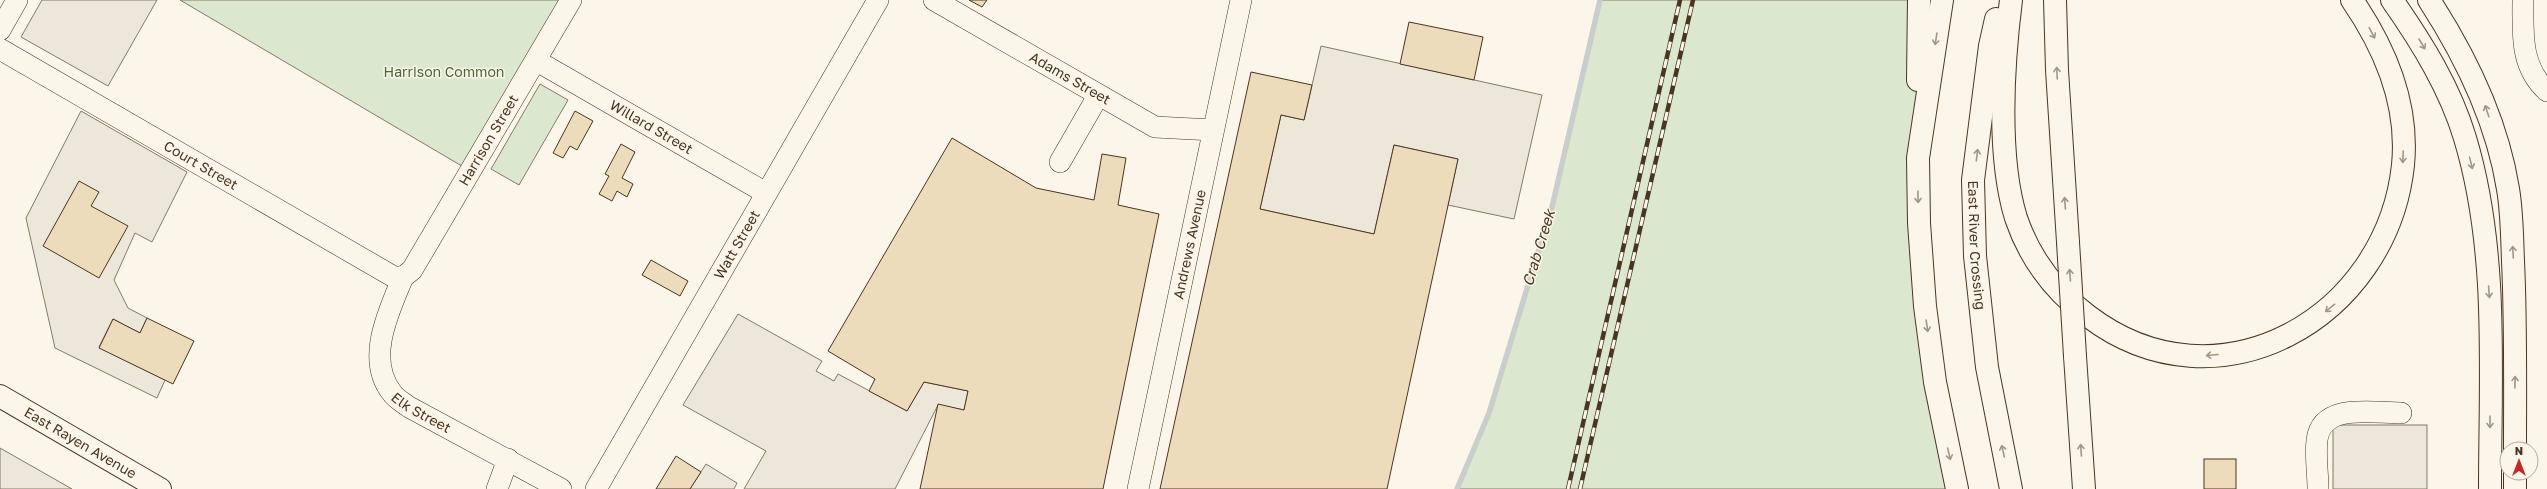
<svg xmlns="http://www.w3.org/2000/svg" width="2547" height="489" font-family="'Golos Text',sans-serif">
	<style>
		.green { fill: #dce7d0; stroke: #887966 }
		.parking { fill: #ede7d9; stroke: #887966 }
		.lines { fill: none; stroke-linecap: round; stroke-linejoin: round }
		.stream { stroke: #c9cecd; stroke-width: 5.5 }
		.building { fill: #ecdcbc; stroke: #4a3520 }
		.minor-casing { stroke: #4a3520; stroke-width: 22 }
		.major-casing { stroke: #4a3520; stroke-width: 24 }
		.highway-casing { stroke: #4a3520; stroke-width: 24 }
		.minor { stroke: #fbf6e9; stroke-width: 21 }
		.major { stroke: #fbf6e9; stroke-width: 22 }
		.highway { stroke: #fbf6e9; stroke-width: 22 }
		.rail-casing { stroke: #4a3520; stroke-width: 4.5 }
		.rail { stroke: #fbf6e9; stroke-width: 3; stroke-dasharray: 9; stroke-linecap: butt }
		.highway-bridge-casing { stroke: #4a3520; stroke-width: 24; stroke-linecap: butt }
		.highway-bridge { stroke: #fbf6e9; stroke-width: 22 }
		.oneway { stroke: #a29684 }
		.labels { text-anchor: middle; stroke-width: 3; stroke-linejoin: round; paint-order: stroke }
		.park-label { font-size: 14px; fill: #436837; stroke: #fbf6e9 }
		.street-label { font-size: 14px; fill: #4a3520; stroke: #fbf6e9 }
		.water-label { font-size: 15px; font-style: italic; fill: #4a3520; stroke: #fbf6e9 }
	</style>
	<rect width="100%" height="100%" fill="#fbf6e9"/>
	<g class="green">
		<polygon points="180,0 571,0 472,172"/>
		<polygon points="1600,0 1919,0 1918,158 1957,489 1457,489 1489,413 1552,207"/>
		<polygon points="540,84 568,100 519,185 491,169"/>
	</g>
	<g class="parking">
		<polygon points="42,0 157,0 108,86 21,37"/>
		<polygon points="1321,46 1542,95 1514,219 1448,205 1458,159 1394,145 1374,234 1260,209 1281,115 1304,120"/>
		<polygon points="81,111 187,172 152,242 135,233 114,280 128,308 147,318 140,333 113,319 99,347 165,380 157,398 55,348 26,218"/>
		<polygon points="738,314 822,361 816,371 834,381 838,374 907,411 924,382 968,391 964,410 938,405 895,489 744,489 766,451 683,405"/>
		<rect x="2333" y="425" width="94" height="64"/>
		<polygon points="0,448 72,489 0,489"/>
		<polygon points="706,464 737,483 734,489 690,489"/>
	</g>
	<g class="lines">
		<polyline class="stream" points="1457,489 1489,413 1552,207 1600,0"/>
	</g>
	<g class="building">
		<polygon points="969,0 987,0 982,7"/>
		<polygon points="1409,22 1483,37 1474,80 1400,64"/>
		<polygon points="1251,72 1312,85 1304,120 1281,115 1260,209 1374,234 1394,145 1458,159 1387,489 1160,489"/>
		<polygon points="575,111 593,121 577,150 570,146 563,158 553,153"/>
		<polygon points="952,138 1036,188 1094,200 1102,154 1126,158 1118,205 1159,214 1103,489 920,489 938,404 964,410 968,391 924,382 907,411 869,391 875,379 828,351"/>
		<polygon points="621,144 635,152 622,178 633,184 627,197 617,191 612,201 599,194 609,176 605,174"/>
		<polygon points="79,181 99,192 91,206 128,226 99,278 43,246"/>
		<polygon points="651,260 688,281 680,296 642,275"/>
		<polygon points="147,318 194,341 173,384 99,348 113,319 140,333"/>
		<polygon points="676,456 701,472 690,489 656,489"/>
		<rect x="2204" y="459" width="32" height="30"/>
	</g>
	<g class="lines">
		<g class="minor-casing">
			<g id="minor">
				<path id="s1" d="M934,0L1155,127L1213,130"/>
				<path d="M2523,0C2523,34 2520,66 2547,91"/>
				<polyline points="0,30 17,0"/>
				<path id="s2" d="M0,49L394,277H403"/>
				<path id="s3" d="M537,61L766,193"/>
				<polyline points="1060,162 1098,96"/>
				<path id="s4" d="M403,277L412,270L571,0"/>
				<path id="s5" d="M403,277C389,311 365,359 392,393C396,399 404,403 409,407L561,489"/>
				<polyline points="497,489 508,459"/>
				<path id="s6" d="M596,489L878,0"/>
				<path id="s7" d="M1138,489L1241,0"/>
				<path d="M2318,489C2318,473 2315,456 2317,440C2322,402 2373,413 2401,413"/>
			</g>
		</g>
		<g class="major-casing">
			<g id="major">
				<path id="s8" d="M0,396L160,489"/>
			</g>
		</g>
		<g class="highway-casing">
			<g id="highway">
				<polyline points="1942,0 1918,158 1919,223 1925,306 1935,382 1957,489"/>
				<path d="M2011,0C2003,64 1997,156 2016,218C2030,259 2053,290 2088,316C2218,415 2387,318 2403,165C2409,105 2385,48 2352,0"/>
				<polyline points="2055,0 2057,70 2068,242"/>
				<path d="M2392,0C2422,43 2450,88 2465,138C2499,251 2490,372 2490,489"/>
				<path d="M2429,0C2466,57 2497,120 2508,189C2512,212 2512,237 2513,261C2516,324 2515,386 2515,449"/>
				<path id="s9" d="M1996,19L1990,46L1973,180L1975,256L1987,367L2011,489"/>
				<polyline points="1918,80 1919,0"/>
				<polyline points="2075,356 2084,489"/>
				<polyline points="2515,489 2515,473"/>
			</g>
		</g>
		<use href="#minor" class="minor"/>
		<use href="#major" class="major"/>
		<use href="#highway" class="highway"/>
		<g class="rail-casing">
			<g id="rail">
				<polyline points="1568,489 1680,0"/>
				<polyline points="1580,489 1693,0"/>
			</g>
		</g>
		<use href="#rail" class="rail"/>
		<g class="highway-bridge-casing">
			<polyline id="highway-bridge" points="2068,242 2075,356"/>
		</g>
		<use href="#highway-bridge" class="highway-bridge"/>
	</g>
	<defs><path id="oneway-shaft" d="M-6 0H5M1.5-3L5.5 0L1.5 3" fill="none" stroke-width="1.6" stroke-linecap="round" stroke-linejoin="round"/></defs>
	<g class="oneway">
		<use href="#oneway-shaft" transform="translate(2372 33) rotate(62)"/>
		<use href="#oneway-shaft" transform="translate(1936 39) rotate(99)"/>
		<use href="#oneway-shaft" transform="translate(2422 44) rotate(59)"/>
		<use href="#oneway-shaft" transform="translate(2057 73) rotate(-93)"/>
		<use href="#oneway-shaft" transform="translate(2487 111) rotate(-108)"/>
		<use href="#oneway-shaft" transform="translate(1977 155) rotate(-83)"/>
		<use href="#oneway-shaft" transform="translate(2403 157) rotate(92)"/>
		<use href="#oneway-shaft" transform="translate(2471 163) rotate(76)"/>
		<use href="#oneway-shaft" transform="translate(1918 197) rotate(89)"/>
		<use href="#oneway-shaft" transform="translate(2065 203) rotate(-94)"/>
		<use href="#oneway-shaft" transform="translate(2513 252) rotate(-93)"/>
		<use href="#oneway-shaft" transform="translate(2070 275) rotate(-94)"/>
		<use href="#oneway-shaft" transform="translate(2489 292) rotate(86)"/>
		<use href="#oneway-shaft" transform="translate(2330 308) rotate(141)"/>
		<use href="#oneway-shaft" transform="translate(1927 326) rotate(82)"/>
		<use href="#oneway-shaft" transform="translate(2212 355) rotate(175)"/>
		<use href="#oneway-shaft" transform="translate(2515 382) rotate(-89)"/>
		<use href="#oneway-shaft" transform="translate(2490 422) rotate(90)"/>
		<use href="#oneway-shaft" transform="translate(2081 450) rotate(-94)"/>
		<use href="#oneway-shaft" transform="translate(2003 451) rotate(-102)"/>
		<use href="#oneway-shaft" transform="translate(1949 454) rotate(77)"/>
	</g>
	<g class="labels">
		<g class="park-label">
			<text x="444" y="77">Harrison Common</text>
		</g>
		<g class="street-label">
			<text dy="5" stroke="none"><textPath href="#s1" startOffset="157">Adams Street</textPath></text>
			<text dy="5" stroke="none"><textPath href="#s3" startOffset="132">Willard Street</textPath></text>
			<text dy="5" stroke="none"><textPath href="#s4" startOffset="162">Harrison Street</textPath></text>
			<text dy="5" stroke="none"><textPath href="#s2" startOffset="232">Court Street</textPath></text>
			<text dy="5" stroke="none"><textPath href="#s6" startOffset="282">Watt Street</textPath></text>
			<text dy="5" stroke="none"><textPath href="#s7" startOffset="250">Andrews Avenue</textPath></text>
			<text dy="5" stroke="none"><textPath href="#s9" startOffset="228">East River Crossing</textPath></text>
			<text dy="5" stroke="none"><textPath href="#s5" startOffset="158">Elk Street</textPath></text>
			<text dy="5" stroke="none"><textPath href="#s8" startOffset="93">East Rayen Avenue</textPath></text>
		</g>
		<g class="water-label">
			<text transform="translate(1539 248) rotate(-73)" y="5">Crab Creek</text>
		</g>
	</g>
	<g transform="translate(2519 461)"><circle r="19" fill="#fbf6e9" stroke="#b4a999"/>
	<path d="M0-3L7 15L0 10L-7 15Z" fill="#c62828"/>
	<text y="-6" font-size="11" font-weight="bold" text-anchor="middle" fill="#4a3520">N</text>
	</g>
</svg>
